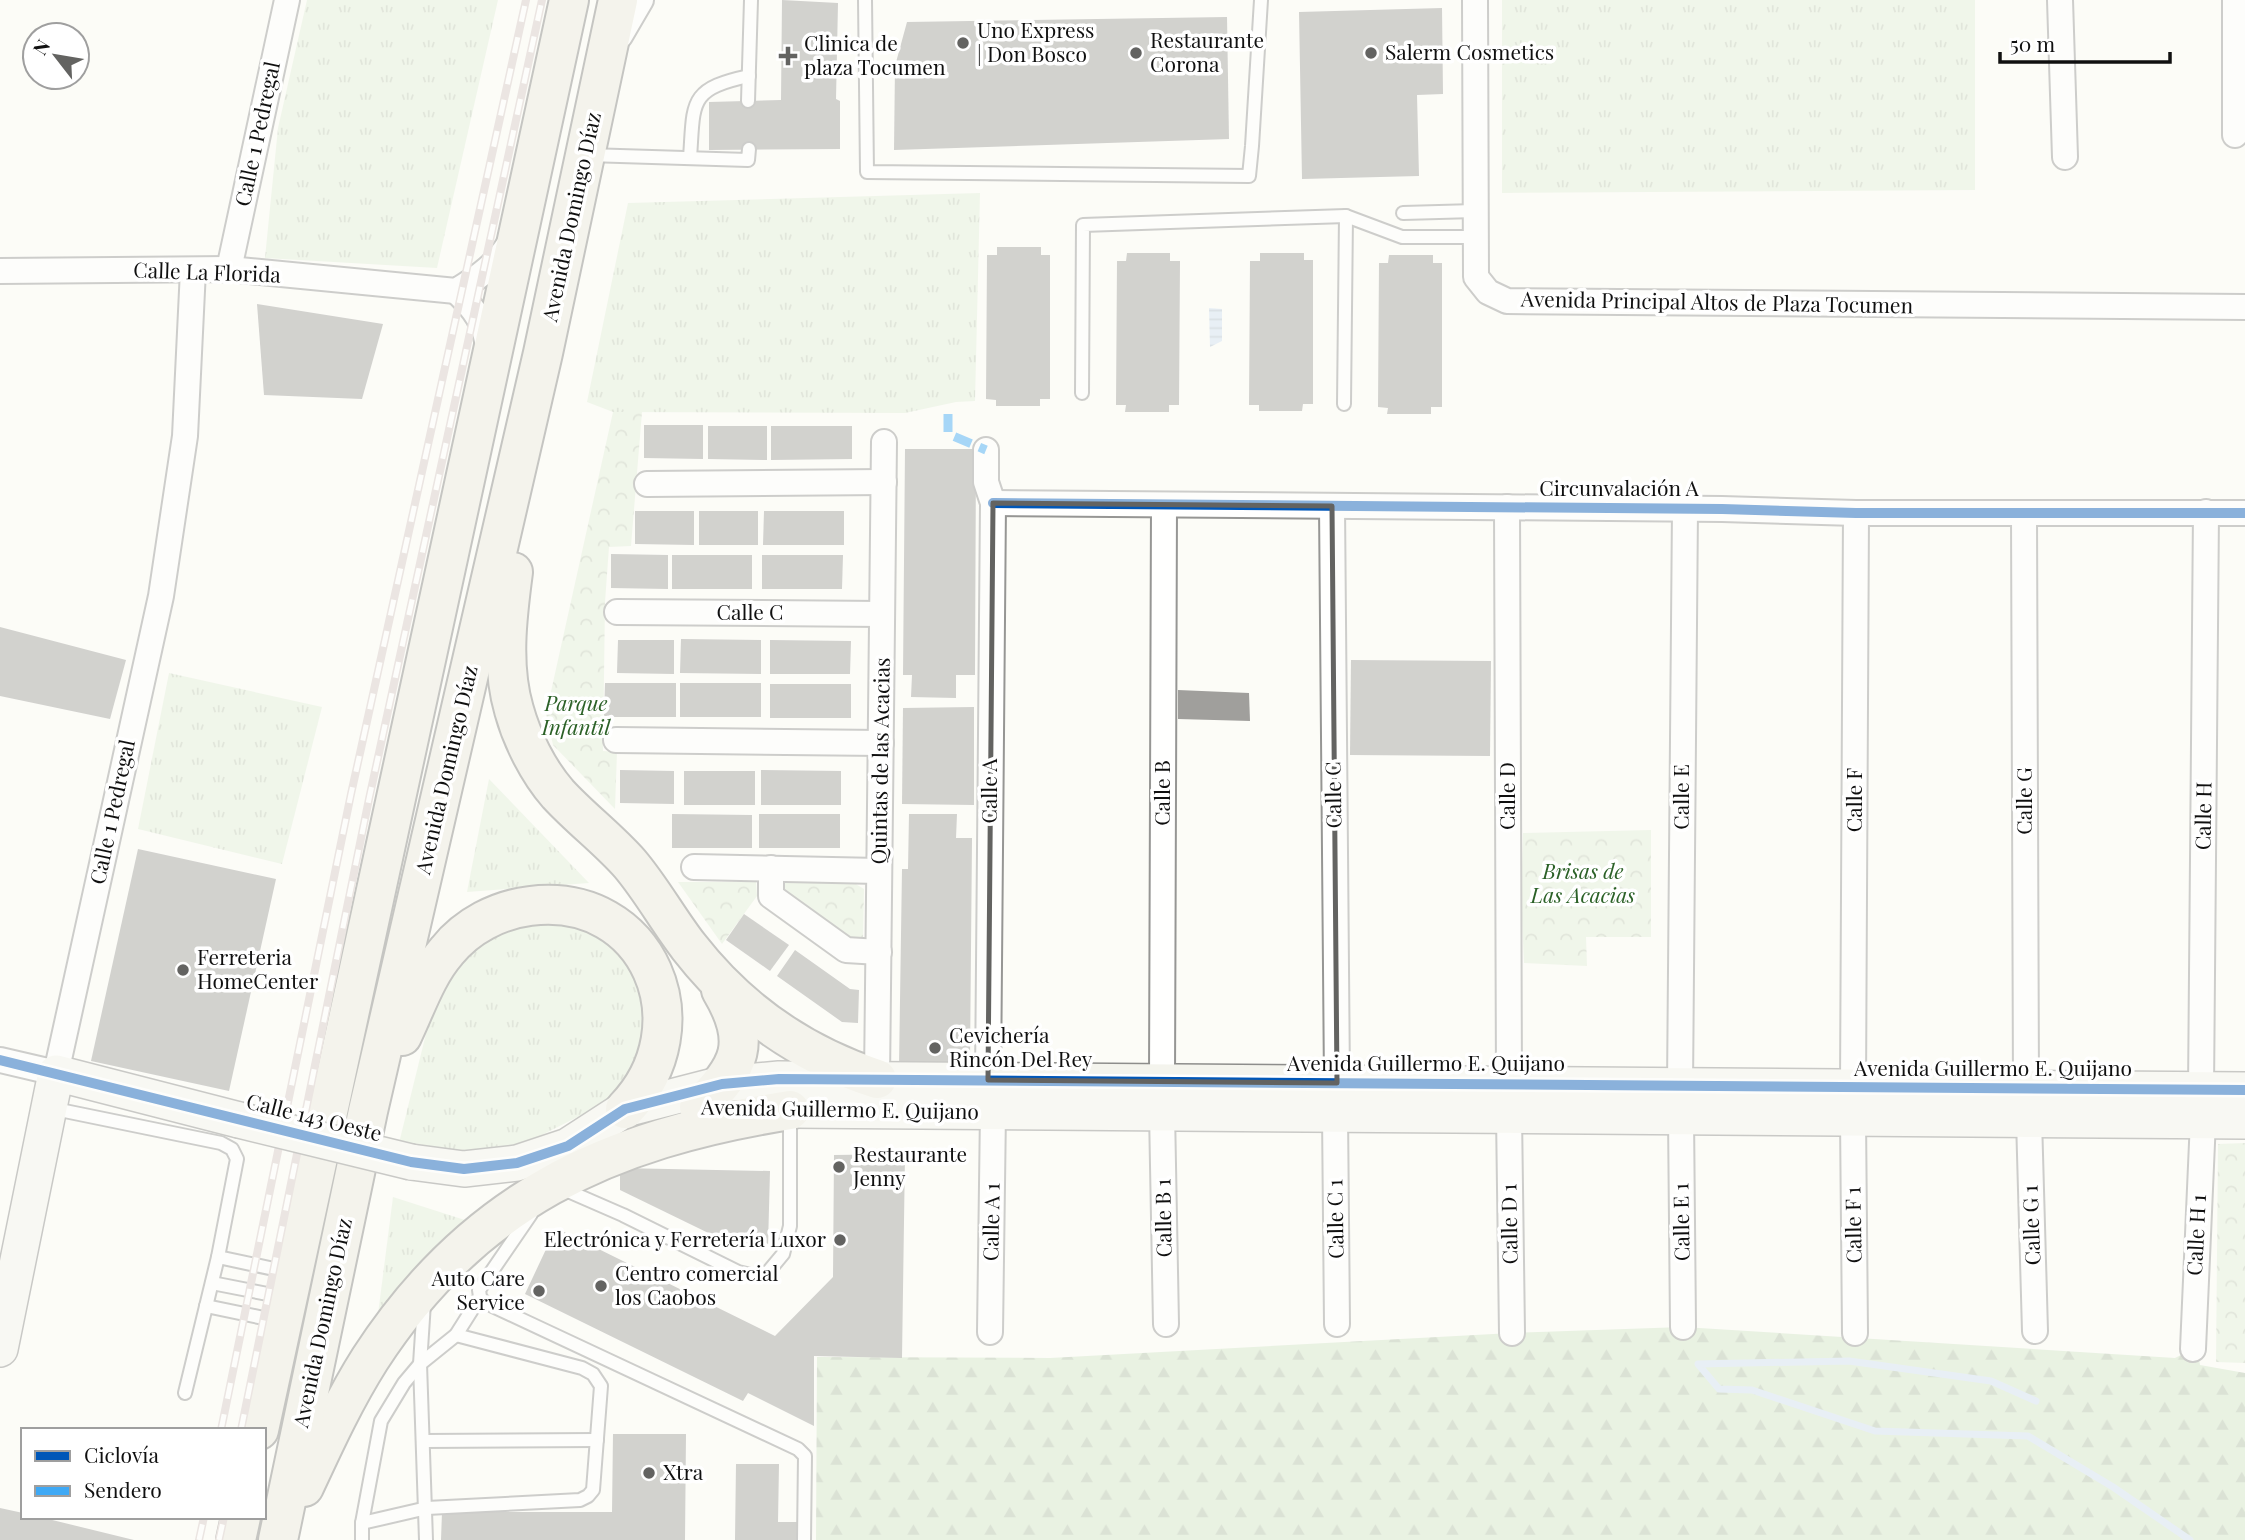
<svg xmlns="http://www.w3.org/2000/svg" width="2245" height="1540" font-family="'Playfair Display',serif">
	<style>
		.grass { fill: url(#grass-tufts) }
		.forest { fill: url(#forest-firs) }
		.park { fill: url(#park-crowns) }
		.water { fill: url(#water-rules) }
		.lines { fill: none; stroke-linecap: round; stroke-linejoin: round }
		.stream { stroke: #d1e1f2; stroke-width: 7 }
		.building { fill: #a09f9c }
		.lane-casing { stroke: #969694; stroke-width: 16 }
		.street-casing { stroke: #969694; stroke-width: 28 }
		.secondary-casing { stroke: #8d8d8b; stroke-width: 38 }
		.primary-casing { stroke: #848481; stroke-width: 42 }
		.lane { stroke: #fffffe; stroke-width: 12 }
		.street { stroke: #fffffe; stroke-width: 24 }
		.secondary { stroke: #f4f4ed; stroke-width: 35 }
		.primary { stroke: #ebe9dd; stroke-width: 38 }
		.rail-casing { stroke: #d7cac7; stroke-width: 8 }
		.rail { stroke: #fff; stroke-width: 5; stroke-dasharray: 16; stroke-linecap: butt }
		.secondary-bridge-casing { stroke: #8d8d8b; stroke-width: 38; stroke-linecap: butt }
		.secondary-bridge { stroke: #f4f4ed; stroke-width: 35 }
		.quiet { stroke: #3fa9f5; stroke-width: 9; stroke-dasharray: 18 9; stroke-linecap: butt }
		.cycleway-casing { stroke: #fff; stroke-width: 15 }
		.cycleway { stroke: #0057b8; stroke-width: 10 }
		.marked { fill: none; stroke: #636361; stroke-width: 5; stroke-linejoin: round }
		.poi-dot { fill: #636361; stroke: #fff; stroke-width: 2.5 }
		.labels { text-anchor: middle; stroke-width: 7; stroke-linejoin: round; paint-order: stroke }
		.poi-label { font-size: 21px; fill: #101010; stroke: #fff; text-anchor: start }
		.street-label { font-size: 21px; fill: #101010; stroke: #fff }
		.park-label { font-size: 21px; font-style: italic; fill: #2b6127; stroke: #fff }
	</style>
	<defs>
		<pattern id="grass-tufts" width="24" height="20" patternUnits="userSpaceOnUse" patternTransform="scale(1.75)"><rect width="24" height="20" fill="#e3efd9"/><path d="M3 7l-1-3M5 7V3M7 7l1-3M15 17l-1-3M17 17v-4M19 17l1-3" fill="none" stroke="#c2ccb9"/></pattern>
		<pattern id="forest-firs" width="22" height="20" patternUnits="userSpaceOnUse" patternTransform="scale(1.75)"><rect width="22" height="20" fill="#d3e6c8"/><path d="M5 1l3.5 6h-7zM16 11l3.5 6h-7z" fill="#b4c4ab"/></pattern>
		<pattern id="park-crowns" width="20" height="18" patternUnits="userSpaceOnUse" patternTransform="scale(1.75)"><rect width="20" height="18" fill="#e3efd9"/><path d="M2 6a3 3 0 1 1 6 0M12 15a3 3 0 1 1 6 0" fill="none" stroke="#c2ccb9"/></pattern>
		<pattern id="water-rules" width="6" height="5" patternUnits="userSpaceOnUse" patternTransform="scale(1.75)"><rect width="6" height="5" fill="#d1e1f2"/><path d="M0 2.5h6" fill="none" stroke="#b2c0ce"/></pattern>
	</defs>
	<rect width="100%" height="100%" fill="#fcfcf7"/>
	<g class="grass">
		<polygon points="307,0 498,0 437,268 265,258 278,128"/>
		<polygon points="1502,0 1975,0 1975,190 1502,193"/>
		<polygon points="980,193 975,401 956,402 905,413 613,412 587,402 628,203"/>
		<polygon points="169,673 322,707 282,864 138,829"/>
		<polygon points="489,779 589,883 467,892"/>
		<polygon points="578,917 629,957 649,1021 640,1059 615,1098 522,1145 442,1155 399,1143 444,961 494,921"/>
		<polygon points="393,1197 471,1222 378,1314"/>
	</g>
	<polygon class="forest" points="2193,1326 2200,1365 2245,1373 2245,1540 816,1540 817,1357 1050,1358 1512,1333 1683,1327 2175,1358 2193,1349"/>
	<g class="park">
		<polygon points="613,412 642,412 631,546 609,547 605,602 603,751 617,752 615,809 553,745 546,714"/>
		<polygon points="1651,830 1651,937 1586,937 1587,966 1524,963 1521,898 1523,833"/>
		<polygon points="678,882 756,882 757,896 722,944"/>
		<polygon points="780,883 854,883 864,889 863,938 860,940 842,939 780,892"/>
		<polygon points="2245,1143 2245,1363 2216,1362 2218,1144"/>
	</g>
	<polygon class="water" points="1209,308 1222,309 1222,341 1210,347"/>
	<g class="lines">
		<polyline class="stream" points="2036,1401 1991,1381 1849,1361 1698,1364 1719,1389 1752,1390 1875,1431 2028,1436 2113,1487 2190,1540"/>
	</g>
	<g class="building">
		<polygon points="782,0 838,3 836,99 840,101 840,149 709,150 709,102 781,100"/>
		<polygon points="1442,8 1443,94 1417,95 1419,176 1302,179 1299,12"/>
		<polygon points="1227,17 1229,139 894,150 895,66 907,22"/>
		<polygon points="997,247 1041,247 1041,255 1050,255 1050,399 1040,399 1040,406 996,406 996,400 986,399 987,255 997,255"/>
		<polygon points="1127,253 1170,253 1170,261 1180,261 1179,405 1169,405 1169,412 1125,412 1126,405 1116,405 1117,261 1126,261"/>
		<polygon points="1260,253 1304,253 1304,260 1313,260 1313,404 1303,404 1302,411 1259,411 1259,405 1249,405 1250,261 1260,261"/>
		<polygon points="1389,255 1433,255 1433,263 1442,263 1442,407 1431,407 1431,414 1387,414 1388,408 1378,407 1379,263 1388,263"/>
		<polygon points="257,304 383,324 362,399 264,395"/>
		<polygon points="644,425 703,425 703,459 644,458"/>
		<polygon points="708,426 767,426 767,460 708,459"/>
		<polygon points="771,426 852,426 852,459 771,460"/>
		<polygon points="905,449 976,449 975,675 956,675 956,698 911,697 912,675 903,675"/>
		<polygon points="635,511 694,511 694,545 635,544"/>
		<rect x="699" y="511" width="59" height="34"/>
		<polygon points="764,511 844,511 844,545 763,545"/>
		<polygon points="611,554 668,555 668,589 611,588"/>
		<rect x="672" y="555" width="80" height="34"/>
		<polygon points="762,555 843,555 842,589 762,589"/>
		<polygon points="0,627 126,660 110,719 0,696"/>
		<polygon points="681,639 761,640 761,674 680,673"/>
		<polygon points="618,640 674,640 674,674 617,673"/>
		<polygon points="770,640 851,641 850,674 770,674"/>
		<polygon points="1351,660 1491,661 1490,756 1350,755"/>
		<polygon points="605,683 676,683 676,717 604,717"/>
		<rect x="680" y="683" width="81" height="34"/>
		<rect x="770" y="684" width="81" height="34"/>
		<polygon points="1178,690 1249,693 1250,721 1178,719"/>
		<polygon points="974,707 974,805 902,804 903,708"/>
		<polygon points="620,770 674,771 674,804 620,803"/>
		<polygon points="761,770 841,771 841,805 761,805"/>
		<rect x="684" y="771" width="71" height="34"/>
		<polygon points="672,814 752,815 752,848 672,848"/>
		<rect x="759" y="814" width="81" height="34"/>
		<polygon points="909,814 957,814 956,838 972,838 970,1061 953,1061 952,1068 899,1067 902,869 908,869"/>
		<polygon points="138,849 276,879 229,1091 91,1061"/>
		<polygon points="744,914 789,945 770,971 726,940"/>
		<polygon points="795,950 850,989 859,990 858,1023 842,1022 777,976"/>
		<polygon points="905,1154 902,1358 814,1356 814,1426 748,1393 743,1401 525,1294 556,1228 775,1336 833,1277 834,1155"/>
		<polygon points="620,1168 770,1171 768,1245 731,1244 620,1190"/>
		<polygon points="613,1434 686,1434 685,1540 441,1540 442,1512 612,1512"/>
		<polygon points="736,1464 779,1464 778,1522 801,1522 801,1540 735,1540"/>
		<polygon points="0,1508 23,1513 23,1517 40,1517 134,1540 0,1540"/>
	</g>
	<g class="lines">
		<g class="lane-casing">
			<g id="lane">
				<polyline points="865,0 867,172 1249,176 1252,146 1261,0"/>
				<polyline points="748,101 751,0"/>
				<polyline points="588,155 748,160 749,149"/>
				<path d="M690,158C694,102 688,89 749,76"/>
				<polyline points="1403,213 1475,211"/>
				<polyline points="1082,393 1083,225 1346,216 1402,237 1475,237"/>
				<polyline points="1344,404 1346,216"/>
				<polyline points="50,1108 221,1143 232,1149 237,1159 218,1257 185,1393"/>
				<polyline points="561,1188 623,1215 738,1272 755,1276 768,1272 783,1254 790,1226 790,1114"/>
				<polyline points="531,1214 479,1290 480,1297 484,1302 798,1449 805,1456 804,1540"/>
				<polyline points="218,1257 288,1272"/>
				<polyline points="212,1283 283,1297"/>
				<polyline points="424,1303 420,1364 426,1540"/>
				<polyline points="206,1306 278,1321"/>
				<polyline points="424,1441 597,1440"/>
				<polyline points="362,1523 427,1508 580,1500 588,1496 593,1490 601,1386 593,1374 582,1368 456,1335"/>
				<polyline points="362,1540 362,1523 381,1421 404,1383 420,1364 456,1335 480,1297"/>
			</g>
		</g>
		<g class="street-casing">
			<g id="street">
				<polyline points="1475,0 1476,277 1488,292 1507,301 2245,307"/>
				<polyline points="2060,0 2065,157"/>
				<polyline points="2235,0 2235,135"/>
				<polyline points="620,36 641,0"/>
				<polyline points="229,269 287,0"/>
				<path d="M0,271L229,269L456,291C478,278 499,263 512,239"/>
				<path d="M456,291C473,307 487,325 488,350"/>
				<polyline points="986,450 986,482 993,503 988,1080"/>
				<polyline points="647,484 884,482"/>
				<polyline points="993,503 1722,509 1856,513 2245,513"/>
				<polyline points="1332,506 1337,1083"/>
				<polyline points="1507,507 1509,1084"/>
				<polyline points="2024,514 2026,1089"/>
				<polyline points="617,612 882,614"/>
				<polyline points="616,740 881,743"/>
				<polyline points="694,867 879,871"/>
				<polyline points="771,868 771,896 846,950 879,952"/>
				<polyline points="0,1060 56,1073 161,596 185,436 193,270"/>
				<polyline points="877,1079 884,442"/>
				<polyline points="1162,1081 1164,505"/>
				<polyline points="1680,1086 1685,509"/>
				<polyline points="1853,1087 1856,513"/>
				<polyline points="1162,1112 1166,1324"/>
				<polyline points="1335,1114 1337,1324"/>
				<polyline points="1509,1115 1512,1333"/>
				<polyline points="1681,1116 1683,1327"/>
				<polyline points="1853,1118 1855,1333"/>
				<polyline points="2029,1119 2035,1331"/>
				<polyline points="990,1332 993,1111"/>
				<polyline points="2193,1349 2203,1120 2201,1090 2206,512"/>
			</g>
		</g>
		<g class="secondary-casing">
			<g id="secondary">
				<polyline points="762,1107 790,1110 2245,1121"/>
				<polyline points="411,1162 464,1169 517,1163 568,1146 625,1109 722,1084 779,1079 2245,1090"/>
				<polyline points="0,1349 56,1073 239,1120"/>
			</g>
		</g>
		<g class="primary-casing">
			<g id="primary">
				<path d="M513,572C507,617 501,666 514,710C522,739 538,771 558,794C581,819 608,839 630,864C652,890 668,920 689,947C738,1010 801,1054 877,1079"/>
				<path d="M402,1036C416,1007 426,975 447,951C467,926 498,910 530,906C649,891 705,1026 625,1109"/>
				<path d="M699,1107C741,1067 752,1042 721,990"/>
				<polyline points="259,1430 569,0"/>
				<path d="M304,1487C324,1444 344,1400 370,1359C473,1200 607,1139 790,1110"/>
				<polyline points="236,1540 241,1517"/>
				<polyline points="278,1540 368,1111 543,353 618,0"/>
			</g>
		</g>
		<use href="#lane" class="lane"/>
		<use href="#street" class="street"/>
		<use href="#secondary" class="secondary"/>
		<use href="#primary" class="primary"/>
		<g class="rail-casing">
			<g id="rail">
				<polyline points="221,1430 351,794 526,0"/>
				<polyline points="241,1430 369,799 542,0"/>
				<polyline points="199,1540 204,1517"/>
				<polyline points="219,1540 224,1517"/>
			</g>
		</g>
		<use href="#rail" class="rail"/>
		<g class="secondary-bridge-casing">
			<polyline id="secondary-bridge" points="239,1120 411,1162"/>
		</g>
		<use href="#secondary-bridge" class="secondary-bridge"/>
		<polyline class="quiet" points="948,414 948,434 986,450"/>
		<g class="cycleway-casing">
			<g id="cycleway">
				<polyline points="993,503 1722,509 1856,513 2245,513"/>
				<polyline points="0,1060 411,1162 464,1169 517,1163 568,1146 625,1109 722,1084 779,1079 2245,1090"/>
			</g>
		</g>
		<use href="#cycleway" class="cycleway"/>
	</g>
	<path d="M0 0H2245V1540H0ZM993,503L1332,506L1337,1083L988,1080Z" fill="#fcfcf7" fill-opacity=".55" fill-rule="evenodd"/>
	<path class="marked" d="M993,503L1332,506L1337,1083L988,1080Z"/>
	<g class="poi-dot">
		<circle cx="963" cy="43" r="7"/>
		<circle cx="1136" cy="53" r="7"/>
		<circle cx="1371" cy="53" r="7"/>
		<path d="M784.5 45.5h7v7h7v7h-7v7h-7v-7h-7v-7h7z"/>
		<circle cx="183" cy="970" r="7"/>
		<circle cx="935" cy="1048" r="7"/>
		<circle cx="839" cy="1167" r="7"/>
		<circle cx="840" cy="1240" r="7"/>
		<circle cx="601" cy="1286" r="7"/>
		<circle cx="539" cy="1291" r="7"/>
		<circle cx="649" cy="1473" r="7"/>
	</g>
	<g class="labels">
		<g class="poi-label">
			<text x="977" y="38">Uno Express<tspan x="977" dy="24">| Don Bosco</tspan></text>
			<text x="1150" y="48">Restaurante<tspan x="1150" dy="24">Corona</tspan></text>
			<text x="804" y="51">Clinica de<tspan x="804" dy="24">plaza Tocumen</tspan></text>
			<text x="1385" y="60">Salerm Cosmetics</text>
			<text x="197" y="965">Ferreteria<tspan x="197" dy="24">HomeCenter</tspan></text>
			<text x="949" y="1043">Cevichería<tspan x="949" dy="24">Rincón Del Rey</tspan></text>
			<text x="853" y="1162">Restaurante<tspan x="853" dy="24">Jenny</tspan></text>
			<text x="826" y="1247" text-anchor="end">Electrónica y Ferretería Luxor</text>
			<text x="615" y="1281">Centro comercial<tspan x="615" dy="24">los Caobos</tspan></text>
			<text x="525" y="1286" text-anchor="end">Auto Care<tspan x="525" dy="24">Service</tspan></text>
			<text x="663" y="1480">Xtra</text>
		</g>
		<g class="street-label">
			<text transform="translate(258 134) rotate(-78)" y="7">Calle 1 Pedregal</text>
			<text transform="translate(572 217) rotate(-78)" y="7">Avenida Domingo Díaz</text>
			<text transform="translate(207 273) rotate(2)" y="7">Calle La Florida</text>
			<text transform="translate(1717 303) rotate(1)" y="7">Avenida Principal Altos de Plaza Tocumen</text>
			<text x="1619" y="496">Circunvalación A</text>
			<text x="750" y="620">Calle C</text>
			<text transform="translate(881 761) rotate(-89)" y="7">Quintas de las Acacias</text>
			<text transform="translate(447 770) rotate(-77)" y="7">Avenida Domingo Díaz</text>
			<text transform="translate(990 791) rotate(-90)" y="7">Calle A</text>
			<text transform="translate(1163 793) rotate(-90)" y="7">Calle B</text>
			<text transform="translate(1334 795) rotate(-91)" y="7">Calle C</text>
			<text transform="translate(1508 796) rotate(-90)" y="7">Calle D</text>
			<text transform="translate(1682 797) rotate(-90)" y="7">Calle E</text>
			<text transform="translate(1855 800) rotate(-90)" y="7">Calle F</text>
			<text transform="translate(2025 801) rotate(-90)" y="7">Calle G</text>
			<text transform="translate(113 812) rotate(-78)" y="7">Calle 1 Pedregal</text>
			<text transform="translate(2204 816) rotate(-89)" y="7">Calle H</text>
			<text x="1426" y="1071">Avenida Guillermo E. Quijano</text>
			<text x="1993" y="1076">Avenida Guillermo E. Quijano</text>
			<text transform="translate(840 1110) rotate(1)" y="7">Avenida Guillermo E. Quijano</text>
			<text transform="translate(314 1118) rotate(14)" y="7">Calle 143 Oeste</text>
			<text transform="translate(1164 1218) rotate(-91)" y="7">Calle B 1</text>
			<text transform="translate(1336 1219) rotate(-91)" y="7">Calle C 1</text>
			<text transform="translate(992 1222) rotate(-89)" y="7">Calle A 1</text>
			<text transform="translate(1682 1222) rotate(-91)" y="7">Calle E 1</text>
			<text transform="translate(1510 1224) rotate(-91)" y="7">Calle D 1</text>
			<text transform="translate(1854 1225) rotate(-91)" y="7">Calle F 1</text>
			<text transform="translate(2032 1225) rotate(-92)" y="7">Calle G 1</text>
			<text transform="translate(2197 1235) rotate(-87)" y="7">Calle H 1</text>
			<text transform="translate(323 1323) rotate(-78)" y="7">Avenida Domingo Díaz</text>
		</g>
		<g class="park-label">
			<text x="576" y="711">Parque<tspan x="576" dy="24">Infantil</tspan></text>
			<text x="1583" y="879">Brisas de<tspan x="1583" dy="24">Las Acacias</tspan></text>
		</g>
	</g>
	<rect x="21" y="1428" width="245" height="91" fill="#ffffff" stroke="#9f9f9f" stroke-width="2"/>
	<rect x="35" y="1451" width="35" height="10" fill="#0057b8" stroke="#9f9f9f" stroke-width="2"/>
	<text x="84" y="1463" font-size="21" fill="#101010">Ciclovía</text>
	<rect x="35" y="1486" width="35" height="10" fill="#3fa9f5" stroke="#9f9f9f" stroke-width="2"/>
	<text x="84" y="1498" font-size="21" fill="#101010">Sendero</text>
	<g transform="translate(56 56) rotate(301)"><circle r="33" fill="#ffffff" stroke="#9f9f9f" stroke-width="2"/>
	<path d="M0-5L12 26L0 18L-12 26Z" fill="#636361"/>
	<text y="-10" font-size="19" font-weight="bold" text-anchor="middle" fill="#101010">N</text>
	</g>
	<path d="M2000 52v10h170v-10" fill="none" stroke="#101010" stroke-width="3.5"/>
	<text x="2010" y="52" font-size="21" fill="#101010" stroke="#ffffff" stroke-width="5" paint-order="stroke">50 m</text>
</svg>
